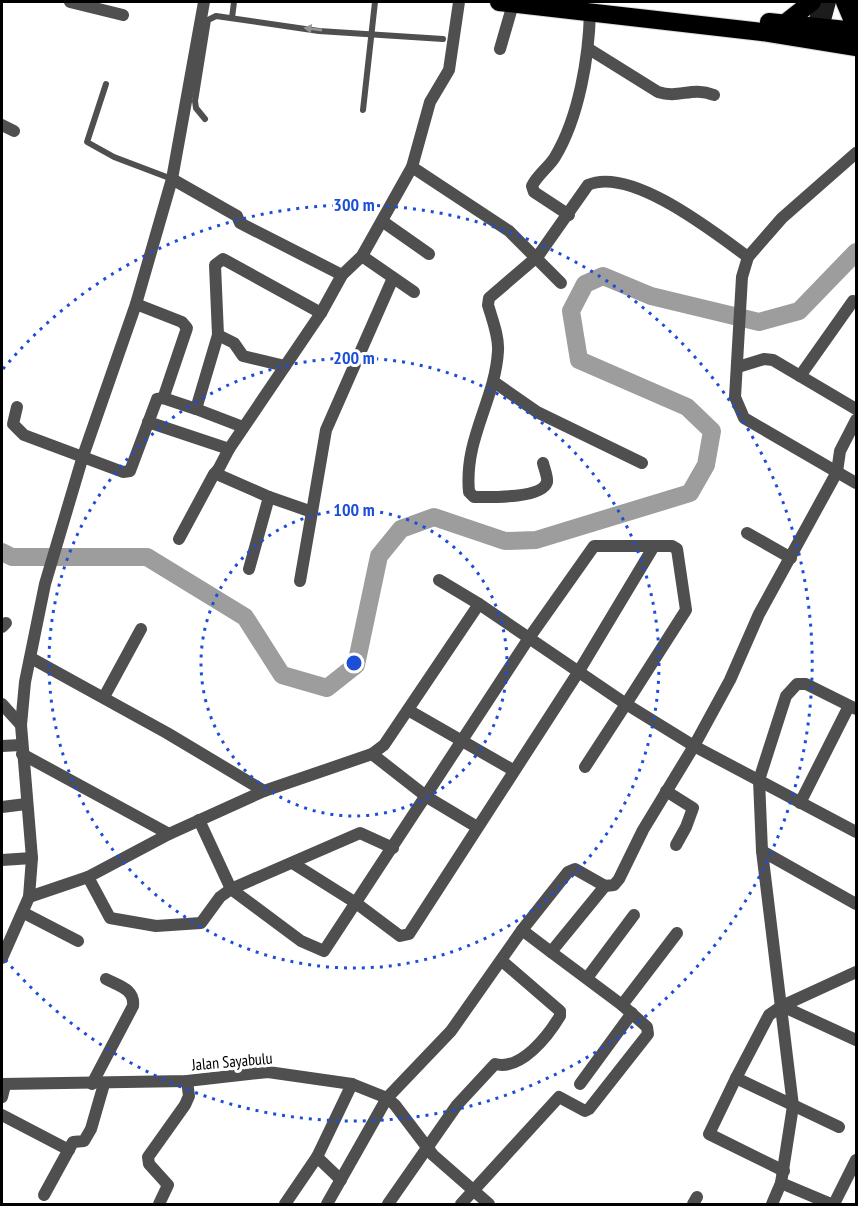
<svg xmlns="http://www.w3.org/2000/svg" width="858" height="1206" font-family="'PT Sans Narrow',sans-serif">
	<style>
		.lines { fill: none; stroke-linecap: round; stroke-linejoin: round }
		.river { stroke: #9d9d9d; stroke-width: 18 }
		.highway-casing { stroke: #dbdbdb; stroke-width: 20 }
		.lane { stroke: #4f4f4f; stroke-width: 6 }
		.street { stroke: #4f4f4f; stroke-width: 12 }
		.secondary { stroke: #1c1c1c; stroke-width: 12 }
		.highway { stroke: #000; stroke-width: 18 }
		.oneway { fill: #959595 }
		.ring { fill: none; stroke: #1d4ed8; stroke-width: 3; stroke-dasharray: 3 6 }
		.labels { text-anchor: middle; stroke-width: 6; stroke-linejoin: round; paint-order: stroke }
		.street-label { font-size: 16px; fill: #000; stroke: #fff }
		.centre { fill: #1d4ed8; stroke: #fff; stroke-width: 3 }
		.ring-label { font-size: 18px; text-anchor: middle; font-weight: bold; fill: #1d4ed8; stroke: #fff; stroke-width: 6; stroke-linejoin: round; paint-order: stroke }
	</style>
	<rect width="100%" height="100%" fill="#fff"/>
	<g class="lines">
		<polyline class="river" points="2,552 12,557 147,557 245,617 282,675 327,688 356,665 379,556 401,529 434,517 505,541 536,540 690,493 706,465 712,431 687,407 579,360 571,311 585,284 603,276 651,296 759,322 799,311 856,252"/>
		<g class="highway-casing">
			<g id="highway">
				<polyline points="499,2 762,32 856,47"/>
				<polyline points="845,2 856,28"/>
				<polyline points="769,22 856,31"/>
				<polyline points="784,24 812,2"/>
			</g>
		</g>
		<g class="lane">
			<polyline points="232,18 234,2"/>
			<polyline points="106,84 87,142 114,157 172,179"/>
			<polyline points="363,110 375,2"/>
			<polyline points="205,119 196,108 195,101 208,20 216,16 319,31 443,39"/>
		</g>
		<g class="street">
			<polyline points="70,2 123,15"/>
			<polyline points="500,49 513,4"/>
			<path d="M589,49L658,92C680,99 691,86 714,95"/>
			<polyline points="2,125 14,131"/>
			<polyline points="856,153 782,218 748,257 742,277 735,397 744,418 856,483"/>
			<polyline points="412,167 509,231 561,283"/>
			<polyline points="172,179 237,216 240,223 342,275"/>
			<path d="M569,215L534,192L532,186C537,175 549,167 555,157C579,117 589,57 590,11"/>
			<polyline points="382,221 429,254"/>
			<polyline points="362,256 414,292"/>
			<polyline points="393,278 326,430 312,512 269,497 219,475 218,470 229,449 321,313 342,275 362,256 412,167 430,102 449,70 459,2"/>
			<polyline points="218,335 234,343 243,356 285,366"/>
			<polyline points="738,367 764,359 773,360 856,409"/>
			<polyline points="800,376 853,301"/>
			<polyline points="494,382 537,412 642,463"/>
			<polyline points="163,398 196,409 218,335 215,265 223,259 321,313"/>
			<polyline points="17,407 13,424 24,435 123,472 130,471 157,399 163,398 165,393 187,328 182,322 136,304"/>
			<polyline points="196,409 243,427"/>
			<polyline points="148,422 229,449"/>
			<path d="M543,463C544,468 548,477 547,482C542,499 487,497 474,497L469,492C464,438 495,401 498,351C499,336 492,319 488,305L489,298L538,256L588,185C631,166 715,233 748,257"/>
			<polyline points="747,533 791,558"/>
			<polyline points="179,539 214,474 218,470"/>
			<polyline points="249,569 269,497"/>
			<polyline points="439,580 479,604 626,704 585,767"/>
			<polyline points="300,581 312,512"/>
			<polyline points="2,627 6,623"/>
			<polyline points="31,658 167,733 264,791 372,754 384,745 479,604"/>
			<polyline points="104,697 141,629"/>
			<polyline points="2,704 21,725"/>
			<polyline points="408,710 513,770"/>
			<polyline points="2,746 21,745"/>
			<polyline points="22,754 169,834"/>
			<polyline points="372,754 427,797 477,827"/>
			<polyline points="666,791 693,808 686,827 676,845"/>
			<polyline points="800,803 849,706"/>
			<polyline points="2,807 26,804"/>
			<polyline points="199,820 231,889"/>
			<polyline points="762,851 856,904"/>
			<polyline points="2,860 32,858"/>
			<polyline points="294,864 356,903 400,936 409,934 579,671 654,546"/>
			<polyline points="88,877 110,918 156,926 201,923 220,897 231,889 360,833 393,848"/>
			<polyline points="231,889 301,941 324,951 529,638 594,546 672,546 677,549 686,610 626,704 694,746 730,680 759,614 837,472 840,451 856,420"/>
			<polyline points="29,897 88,877 169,834 264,791"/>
			<polyline points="24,913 78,941"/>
			<polyline points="522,930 551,952 605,886"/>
			<polyline points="2,958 29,897 32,858 21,725 25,682 45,584 83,456 136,304 172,179 204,2"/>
			<polyline points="587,978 634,915"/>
			<polyline points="622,1005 677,933"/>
			<polyline points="782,1006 856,1040"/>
			<polyline points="736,1078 709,1134 784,1171"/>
			<polyline points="2,1084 187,1081 268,1072 352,1084 387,1098 395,1105 433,1155 489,1204"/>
			<path d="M92,1084L133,1006C135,989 119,986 106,979"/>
			<polyline points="580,1084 632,1013"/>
			<polyline points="2,1097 5,1085"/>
			<polyline points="2,1115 69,1150"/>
			<polyline points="839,1127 736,1078 769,1015 782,1006 856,972"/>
			<polyline points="317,1157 341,1180"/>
			<polyline points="44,1195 73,1142 84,1141 91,1129 104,1084"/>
			<polyline points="159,1204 168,1185 149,1164 148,1157 185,1105 189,1096 187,1081"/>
			<polyline points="285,1204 317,1157 352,1084"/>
			<polyline points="327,1204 387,1098 451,1031 522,930 568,872 575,869 605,886 614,885 619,879 643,830 694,746 856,832"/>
			<path d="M388,1204L457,1105L495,1064C521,1071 548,1036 560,1016V1011L502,961"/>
			<polyline points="461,1204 559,1097 585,1111 589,1109 648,1034 647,1027 622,1005 551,952"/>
			<polyline points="693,1204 697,1197"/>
			<polyline points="772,1204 781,1183"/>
			<polyline points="831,1204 781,1183 793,1106 762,851 759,780 786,696 797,684 806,684 856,709"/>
			<polyline points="834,1204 856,1160"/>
		</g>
		<g class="secondary">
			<polyline points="811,34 820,2"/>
			<polyline points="821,35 830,2"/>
		</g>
		<use href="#highway" class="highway"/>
	</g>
	<defs><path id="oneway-solid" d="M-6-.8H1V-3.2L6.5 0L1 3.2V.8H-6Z" transform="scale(1.5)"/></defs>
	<use class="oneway" href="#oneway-solid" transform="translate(313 29) rotate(-172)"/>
	<g class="ring">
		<circle cx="354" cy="663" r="153"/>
		<circle cx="354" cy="663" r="305"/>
		<path d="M3 369A458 458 0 1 1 3 957"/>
	</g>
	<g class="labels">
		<g class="street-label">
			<text transform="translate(232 1061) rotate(-5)" y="6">Jalan Sayabulu</text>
		</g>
	</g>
	<circle cx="354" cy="663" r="9" class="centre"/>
	<g class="ring-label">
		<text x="354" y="211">300 m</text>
		<text x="354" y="364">200 m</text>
		<text x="354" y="516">100 m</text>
	</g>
	<rect width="858" height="1206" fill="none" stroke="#000000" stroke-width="6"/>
</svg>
